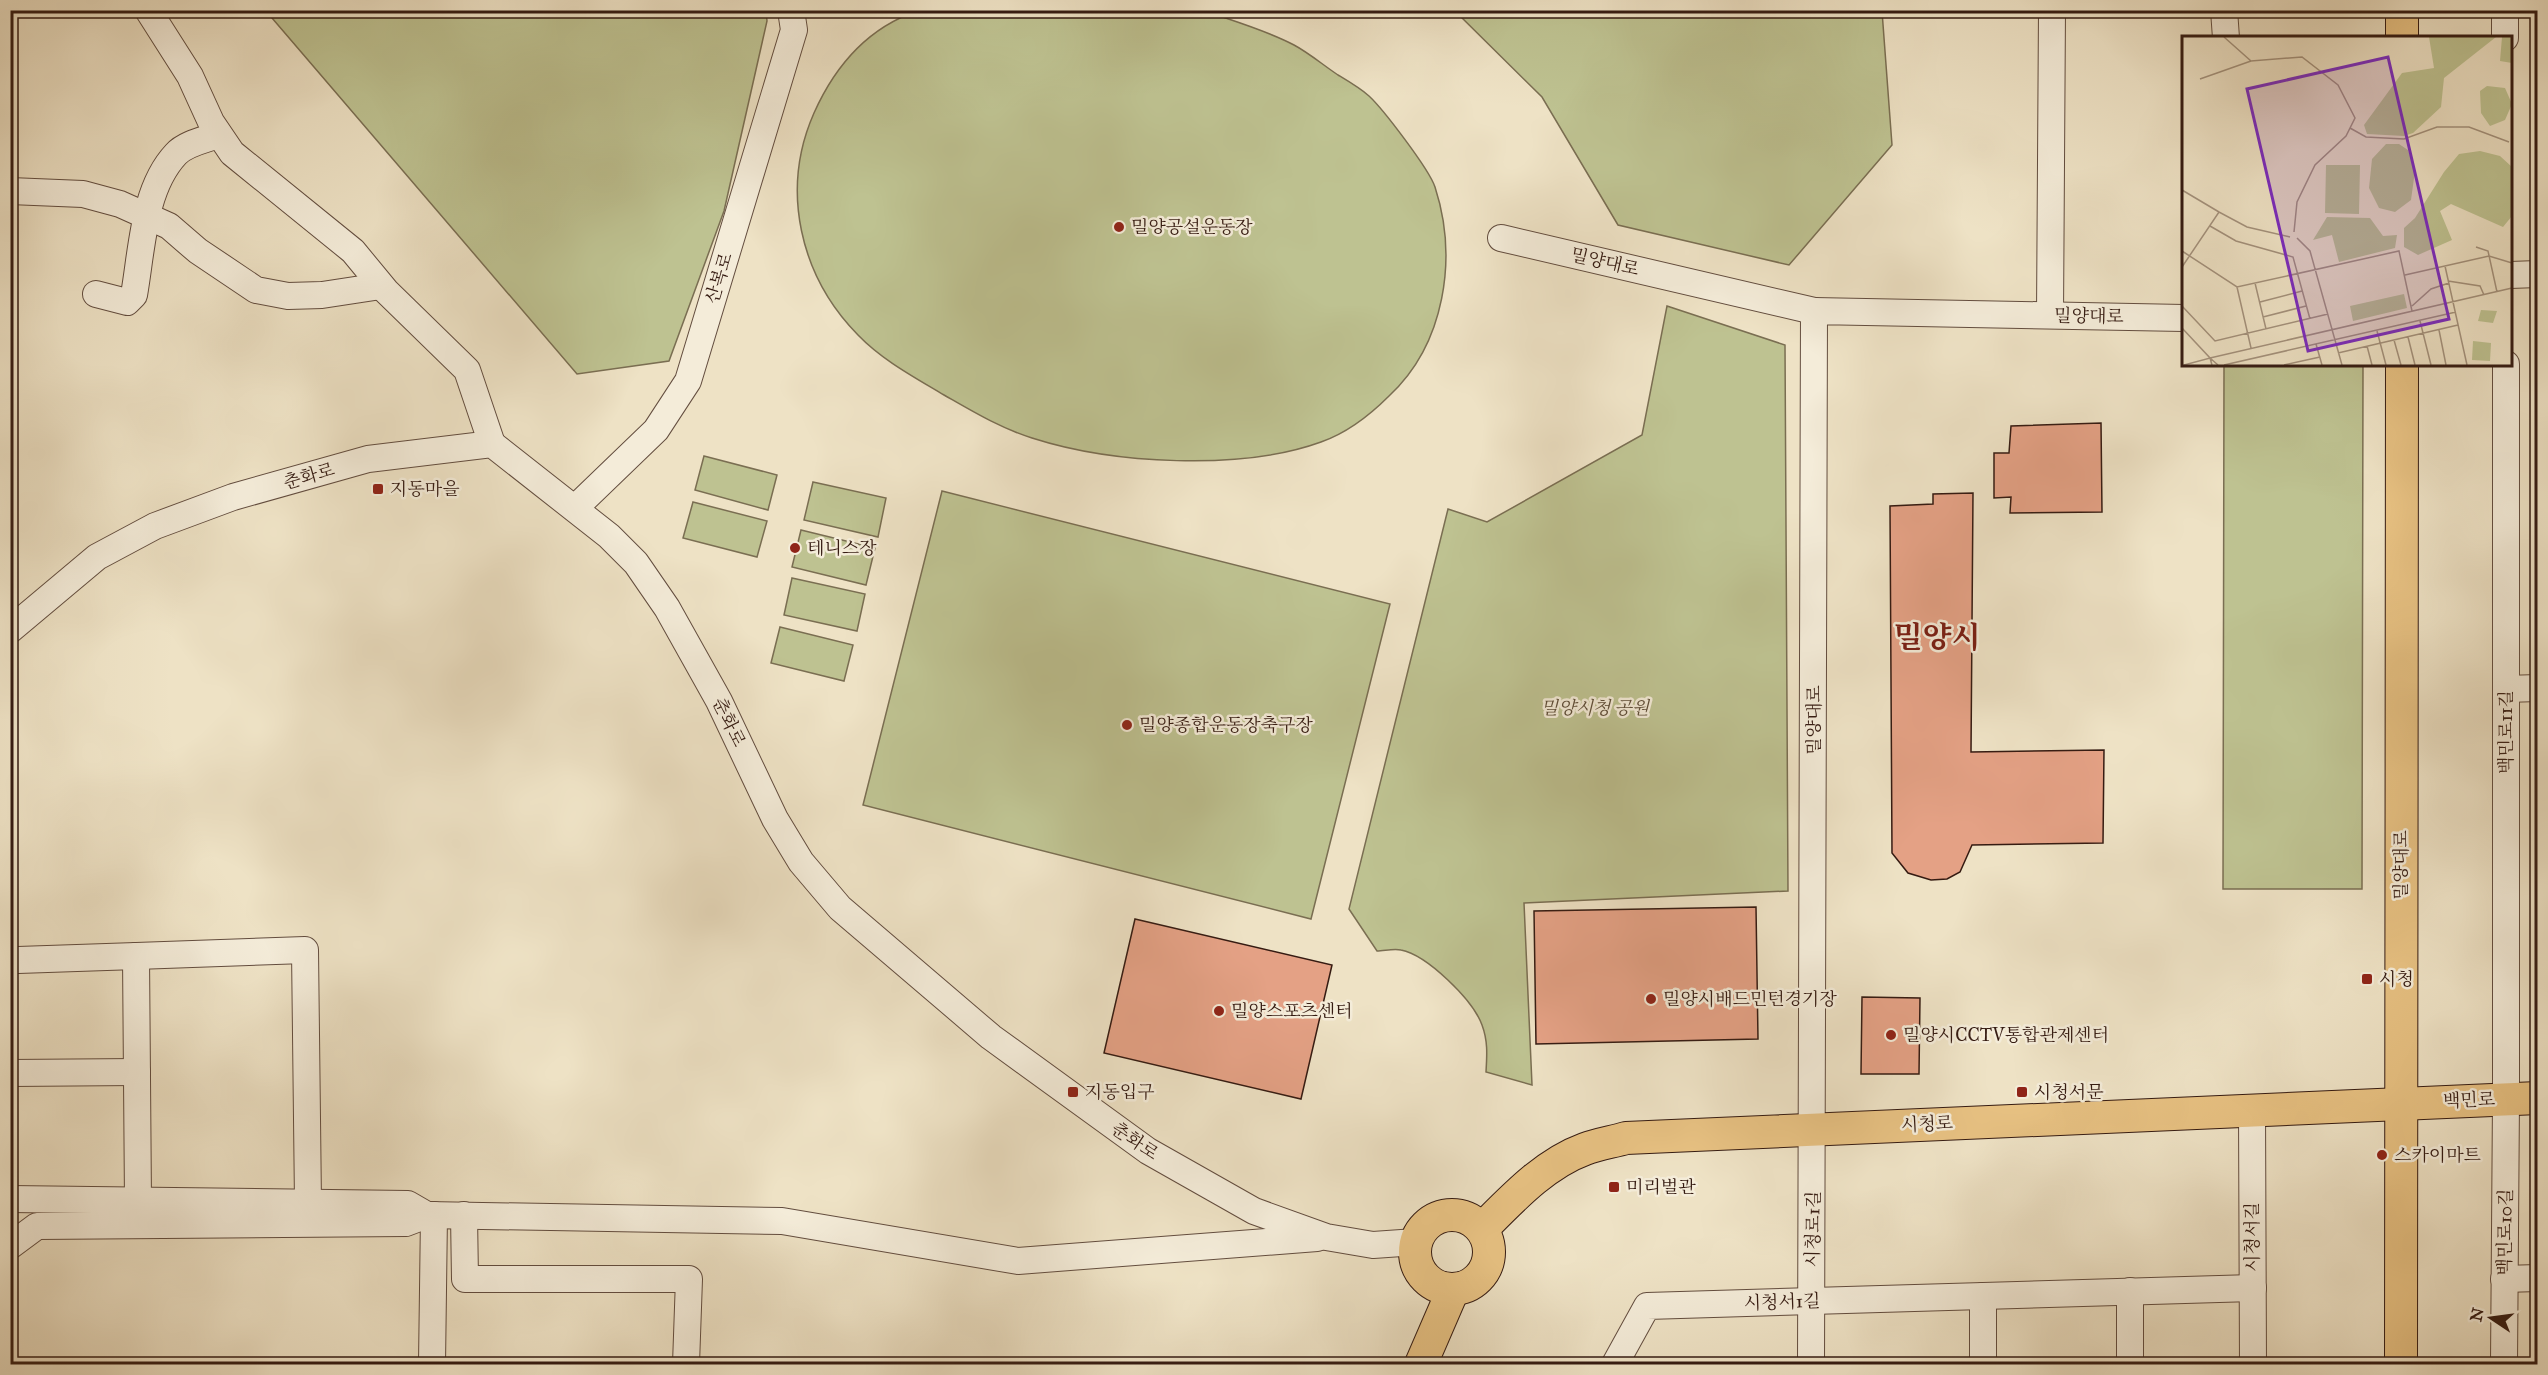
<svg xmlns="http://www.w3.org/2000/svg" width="2548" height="1375" font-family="'IM FELL Great Primer','Noto Serif KR',serif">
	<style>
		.green { fill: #bec291; stroke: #7a6e52; stroke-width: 1.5 }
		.building { fill: #e4a185; stroke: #351b12; stroke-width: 1.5 }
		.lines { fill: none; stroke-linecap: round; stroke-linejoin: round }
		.minor-casing { stroke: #634d3f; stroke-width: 28 }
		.major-casing { stroke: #351b12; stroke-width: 34 }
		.minor { stroke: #f4ecd9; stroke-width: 26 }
		.major { stroke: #e7c182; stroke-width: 32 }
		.poi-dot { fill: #8f2418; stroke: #f4ecd9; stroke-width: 2 }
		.labels { text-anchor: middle; stroke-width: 5; stroke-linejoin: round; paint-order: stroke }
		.poi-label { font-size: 18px; fill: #351b12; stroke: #f4ecd9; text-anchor: start }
		.street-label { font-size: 18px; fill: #351b12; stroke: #f4ecd9 }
		.park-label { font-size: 18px; font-style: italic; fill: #5e4d38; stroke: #f4ecd9 }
		.town-label { font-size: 30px; font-weight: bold; fill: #7a1f14; stroke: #f4ecd9 }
		.inset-road { fill: none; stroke: #a4927d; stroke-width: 1.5 }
		.view { fill: #7b2cbf; fill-opacity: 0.15; stroke: #7b2cbf; stroke-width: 3 }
		.inset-edge { fill: none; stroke: #351b12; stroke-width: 3 }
	</style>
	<rect width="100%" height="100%" fill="#eee2c5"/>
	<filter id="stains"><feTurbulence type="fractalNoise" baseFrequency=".00333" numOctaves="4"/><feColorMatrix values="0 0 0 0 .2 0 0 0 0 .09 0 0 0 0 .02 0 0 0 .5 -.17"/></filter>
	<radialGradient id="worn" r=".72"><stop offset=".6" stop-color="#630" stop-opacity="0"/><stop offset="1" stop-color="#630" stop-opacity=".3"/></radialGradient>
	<g class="green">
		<path d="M1202,10C1233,21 1266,30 1294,45C1309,53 1323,65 1338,75C1348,81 1360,88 1369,96C1383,109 1429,169 1435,187C1458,258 1445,344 1389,396C1370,415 1347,433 1321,442C1241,471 1113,464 1032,438C1000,428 972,411 944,395C914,377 882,360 858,335C800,276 780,190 814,113C835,66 868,28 917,11Z"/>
		<polygon points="266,11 766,11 767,21 724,211 669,361 577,374"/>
		<polygon points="1455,11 1882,11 1892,145 1789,265 1618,225 1542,97"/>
		<path d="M1667,306L1785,345L1788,891L1524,903L1532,1085L1486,1072C1487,1055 1488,1041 1482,1025C1473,1000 1427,955 1401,950C1394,948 1384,951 1377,951L1349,909L1448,509L1487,522L1642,435Z"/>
		<polygon points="2224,365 2363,365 2362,889 2223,889"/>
		<polygon points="704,456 777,475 768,510 695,490"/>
		<polygon points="813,482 886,498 878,537 804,520"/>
		<polygon points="942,491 1390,604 1311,919 863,805"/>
		<polygon points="693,502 767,521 757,557 683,538"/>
		<polygon points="801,530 875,548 866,585 792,567"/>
		<polygon points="792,578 865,594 857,631 784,615"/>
		<polygon points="780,627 853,645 844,681 771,663"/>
	</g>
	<g class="building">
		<polygon points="2101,423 2102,512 2010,513 2011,497 1994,498 1994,453 2009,453 2011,426"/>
		<polygon points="1973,493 1971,752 2104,750 2103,843 1972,845 1960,872 1947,879 1931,880 1908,873 1892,853 1890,506 1933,504 1933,494"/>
		<polygon points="1756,907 1758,1039 1536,1044 1534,911"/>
		<polygon points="1135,919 1332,965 1301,1099 1104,1053"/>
		<polygon points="1862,997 1920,998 1919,1074 1861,1074"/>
	</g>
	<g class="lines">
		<g class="minor-casing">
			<g id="minor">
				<polyline points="148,10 190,76 211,122 232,153 353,251 386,291 467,370 492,444"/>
				<polyline points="2224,10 2226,38"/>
				<polyline points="2505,10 2505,38"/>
				<polyline points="10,191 83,194 120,204 169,226 198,251 256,290 288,296 322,295 381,286"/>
				<polyline points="1501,238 1814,311"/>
				<polyline points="2510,275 2538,274"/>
				<path d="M96,294L127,302L134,295C142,250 143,189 176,154C186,143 205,140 218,135"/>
				<polyline points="2050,315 2052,10"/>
				<polyline points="575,508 656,430 688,381 794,30 791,10"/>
				<polyline points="10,630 97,557 155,526 233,497 368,459 492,444 609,536 636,563 667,608 719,701 775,819 801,862 840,908 991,1037 1148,1151 1254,1211 1326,1237 1373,1245 1416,1242"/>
				<polyline points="2506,689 2538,688"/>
				<polyline points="136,956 305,950 308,1203"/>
				<polyline points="18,960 136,956 138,1201"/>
				<polyline points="10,1073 137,1072"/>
				<polyline points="2252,1109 2253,1364"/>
				<polyline points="10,1199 408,1204 427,1215"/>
				<polyline points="464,1215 465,1279 689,1279 686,1364"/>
				<polyline points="10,1246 37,1226 406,1223 427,1215 782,1221 1018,1261 1317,1238"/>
				<polyline points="2504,1279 2538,1278"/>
				<polyline points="2130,1291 2130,1364"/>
				<polyline points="1983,1296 1983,1364"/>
				<polyline points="432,1364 434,1215"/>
				<polyline points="1615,1364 1647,1306 2253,1288"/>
				<polyline points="1811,1364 1814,311 2184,318"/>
				<polyline points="2504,1364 2506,1099 2506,364"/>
			</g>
		</g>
		<g class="major-casing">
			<g id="major">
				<polyline points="2402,38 2402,10"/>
				<circle cx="1452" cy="1252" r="37"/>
				<path d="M1482,1229C1512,1199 1544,1164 1585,1149C1598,1144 1612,1142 1626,1138L2538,1098"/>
				<polyline points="1421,1364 1453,1290"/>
				<polyline points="2401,1364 2402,364"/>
			</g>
		</g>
		<use href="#minor" class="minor"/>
		<use href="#major" class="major"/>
	</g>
	<g class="poi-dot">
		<circle cx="1119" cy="227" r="6"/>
		<rect x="372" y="483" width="12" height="12" rx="3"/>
		<circle cx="795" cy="548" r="6"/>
		<circle cx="1127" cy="725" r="6"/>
		<rect x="2361" y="973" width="12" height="12" rx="3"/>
		<circle cx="1651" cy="999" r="6"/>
		<circle cx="1219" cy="1011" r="6"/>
		<circle cx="1891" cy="1035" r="6"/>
		<rect x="1067" y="1086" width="12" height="12" rx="3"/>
		<rect x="2016" y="1086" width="12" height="12" rx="3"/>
		<circle cx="2382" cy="1155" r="6"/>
		<rect x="1608" y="1181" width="12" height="12" rx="3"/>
	</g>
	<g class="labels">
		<g class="poi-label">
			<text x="1131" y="233">밀양공설운동장</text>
			<text x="390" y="495">지동마을</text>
			<text x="807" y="554">테니스장</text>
			<text x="1139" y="731">밀양종합운동장축구장</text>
			<text x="2379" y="985">시청</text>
			<text x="1663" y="1005">밀양시배드민턴경기장</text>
			<text x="1231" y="1017">밀양스포츠센터</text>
			<text x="1903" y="1041">밀양시CCTV통합관제센터</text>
			<text x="1085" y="1098">지동입구</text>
			<text x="2034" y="1098">시청서문</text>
			<text x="2394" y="1161">스카이마트</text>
			<text x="1626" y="1193">미리벌관</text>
		</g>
		<g class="street-label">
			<text transform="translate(1605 262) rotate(13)" y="6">밀양대로</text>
			<text transform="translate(719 278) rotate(-73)" y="6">산복로</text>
			<text transform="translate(2089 316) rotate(1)" y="6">밀양대로</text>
			<text transform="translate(309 476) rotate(-16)" y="6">춘화로</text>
			<text transform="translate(1814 720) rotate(-90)" y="6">밀양대로</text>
			<text transform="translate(729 722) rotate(64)" y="6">춘화로</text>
			<text transform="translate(2506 732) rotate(-90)" y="6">백민로11길</text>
			<text transform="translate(2401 865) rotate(-90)" y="6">밀양대로</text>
			<text transform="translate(2469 1100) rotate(-2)" y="6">백민로</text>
			<text transform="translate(1927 1124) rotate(-3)" y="6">시청로</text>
			<text transform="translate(1135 1141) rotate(34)" y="6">춘화로</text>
			<text transform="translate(1813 1229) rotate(-89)" y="6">시청로1길</text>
			<text transform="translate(2505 1232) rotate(-89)" y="6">백민로10길</text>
			<text transform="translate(2252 1237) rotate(-90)" y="6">시청서길</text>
			<text transform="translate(1782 1302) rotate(-2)" y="6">시청서1길</text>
		</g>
		<g class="park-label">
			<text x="1595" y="714">밀양시청 공원</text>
		</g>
		<g class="town-label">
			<text x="1937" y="647">밀양시</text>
		</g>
	</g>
	<g transform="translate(2182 36)">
		<rect width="330" height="330" fill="#eee2c5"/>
		<path d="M247,1H314L262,42L259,71L231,97L222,100L185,98L182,89L220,37L252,32ZM320,1H330V27L318,25ZM305,50L323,52L330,68L323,84L308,90L299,77L298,55ZM204,108H217L226,114L233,135L229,164L213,176L197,172L187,152L190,123ZM298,115L318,120L330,131V180L321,191L269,168L258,175L270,204L236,219L222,211V192L233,182L262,136L277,118ZM144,129H178L177,178L143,177ZM145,181L188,182L201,200L215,199L213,212L157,226L150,199L131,204ZM222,258L225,272L171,285L168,270ZM299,274L315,275L311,287L296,285ZM291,305L309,307L308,325L290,324Z" fill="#bec291"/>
		<path class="inset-road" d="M42,1L69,25L120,21L156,49L173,82L164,100L133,129L115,166L112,196M18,43L69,25M330,88V116M168,92L184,101L222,103L255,91H287L327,106M0,154L37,176M28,190L54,205L111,221L128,283M115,202L128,215L160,329M294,211L306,215L315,256M0,215L55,251L217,215L230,275M263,230L285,329M0,231L37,176L65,191L108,201M223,239L307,220L330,227M266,245L298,250L302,259M73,247L84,293M55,251L69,312M78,266L120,255M0,270L33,305L146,278M230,270L249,253L267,247M81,281L124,270M238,285L249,329M0,292L28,322L30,329M257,294L264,329M195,295L204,329M226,301L233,329M212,304L219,329M134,308L140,329M185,310L190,329M156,317L276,289M28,322L330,252M2,329L28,322L36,329M42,329L274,276M102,329L138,321"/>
		<path class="view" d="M206,21L267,283L126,315L65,53Z"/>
		<rect width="330" height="330" class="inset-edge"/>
	</g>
	<rect width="2548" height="1375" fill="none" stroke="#eee2c5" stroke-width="36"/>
	<rect x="12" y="12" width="2524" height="1351" fill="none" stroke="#351b12" stroke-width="3"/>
	<rect x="18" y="18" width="2512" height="1339" fill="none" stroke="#351b12" stroke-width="1.5"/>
	<g transform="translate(2491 1318) rotate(283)" stroke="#f4ecd9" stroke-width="4.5" paint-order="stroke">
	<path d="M0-4.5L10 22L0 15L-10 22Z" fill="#351b12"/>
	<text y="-9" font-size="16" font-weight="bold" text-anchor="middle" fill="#351b12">N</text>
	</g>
	<rect width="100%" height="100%" filter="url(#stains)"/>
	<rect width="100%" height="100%" fill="url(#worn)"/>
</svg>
